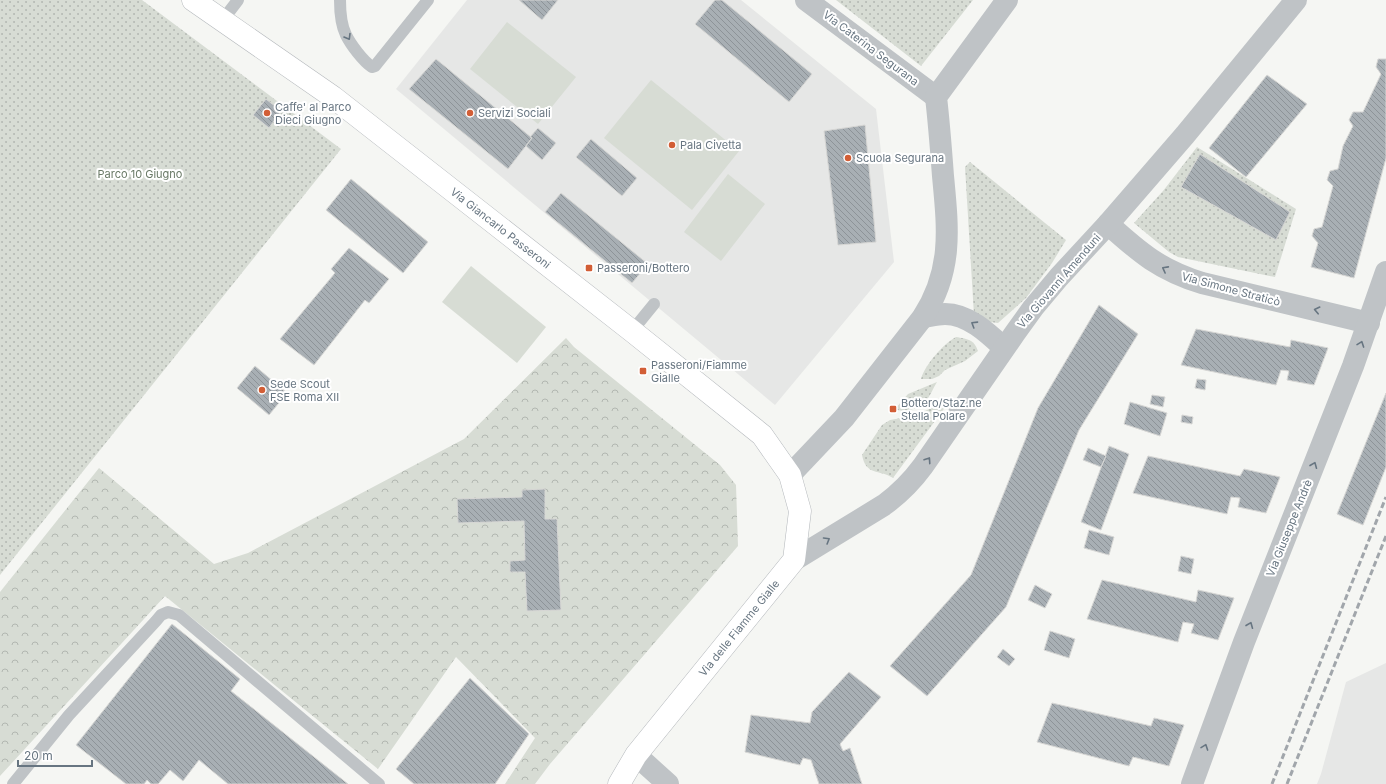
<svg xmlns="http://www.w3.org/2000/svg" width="1386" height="784" font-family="Inter,sans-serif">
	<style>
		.built { fill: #e6e7e6 }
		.grass { fill: url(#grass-dots) }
		.forest { fill: url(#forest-crowns) }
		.pitch { fill: #d7dcd4 }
		.building { fill: url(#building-back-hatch); stroke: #d7d7d5 }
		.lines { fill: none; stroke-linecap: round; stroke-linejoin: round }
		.secondary-casing { stroke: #b4b8bc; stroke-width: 23 }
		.lane { stroke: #bfc3c6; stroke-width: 12 }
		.street { stroke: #bfc3c6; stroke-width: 22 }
		.secondary { stroke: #fff; stroke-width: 22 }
		.rail { stroke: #a1a6ab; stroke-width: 3; stroke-dasharray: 6 3; stroke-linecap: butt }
		.oneway { stroke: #677581 }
		.poi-dot { fill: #d25e36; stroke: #fff; stroke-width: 1.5 }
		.labels { text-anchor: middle; stroke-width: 4; stroke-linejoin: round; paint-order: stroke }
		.street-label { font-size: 11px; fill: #677581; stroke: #fff }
		.poi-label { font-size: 11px; fill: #677581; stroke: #fff; text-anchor: start }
		.park-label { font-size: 11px; fill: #697966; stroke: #fff }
	</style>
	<defs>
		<pattern id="grass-dots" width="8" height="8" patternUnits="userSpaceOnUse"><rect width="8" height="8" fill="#d7dcd4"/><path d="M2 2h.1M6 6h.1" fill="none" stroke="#b2b7b1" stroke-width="1.8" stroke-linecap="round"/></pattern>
		<pattern id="forest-crowns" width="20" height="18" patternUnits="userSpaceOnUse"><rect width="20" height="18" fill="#d7dcd4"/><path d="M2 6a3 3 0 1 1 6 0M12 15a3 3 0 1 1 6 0" fill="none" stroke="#b2b7b1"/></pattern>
		<pattern id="building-back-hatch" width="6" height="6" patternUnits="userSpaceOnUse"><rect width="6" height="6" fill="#a8afb4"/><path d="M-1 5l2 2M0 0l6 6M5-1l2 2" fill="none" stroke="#8d9398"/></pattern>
	</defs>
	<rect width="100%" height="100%" fill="#f5f6f3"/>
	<g class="built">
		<polygon points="467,0 741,0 876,109 894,262 775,405 396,89"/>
		<polygon points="1386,663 1386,784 1317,784 1321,774 1346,682"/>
	</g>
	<g class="grass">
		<polygon points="0,0 142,0 341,149 0,575"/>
		<polygon points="836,0 973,0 921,66"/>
		<polygon points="1197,147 1296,209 1275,277 1178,257 1169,252 1134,223 1163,191"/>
		<polygon points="970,162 1066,240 1052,263 1026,298 998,323 982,321 974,315 965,167"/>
		<path d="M956,337C967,339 974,339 978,351L965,361L945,370L939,376L932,379H921C925,365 943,344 956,337Z"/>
		<path d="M937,382C933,388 930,397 925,402C918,409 904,413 895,409L908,394Z"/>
		<path d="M937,405L946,406L893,478C879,469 866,476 862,455L882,425L890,420L907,417L923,412Z"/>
	</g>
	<polygon class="forest" points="566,338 574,347 720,465 736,485 738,546 550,764 535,784 505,784 535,738 456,657 378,769 165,596 0,776 0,592 99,468 214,564 248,553 464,439"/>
	<g class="pitch">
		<polygon points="507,22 576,77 538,124 470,69"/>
		<polygon points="651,80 739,151 692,210 604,138"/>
		<polygon points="728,174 765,204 721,261 684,232"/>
		<polygon points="471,266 546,327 517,363 442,302"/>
	</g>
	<g class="building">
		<polygon points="519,0 558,0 542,20"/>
		<polygon points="715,0 722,0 812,74 789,102 695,24"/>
		<polygon points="436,59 532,138 508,169 409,89"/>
		<polygon points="1378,59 1386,59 1386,158 1354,278 1311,267 1318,243 1312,236 1314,229 1322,227 1333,186 1327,180 1330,171 1338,169 1343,146 1353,126 1349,120 1353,112 1363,112 1381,74 1376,67"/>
		<polygon points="1267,75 1307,104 1246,177 1209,148"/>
		<polygon points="266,99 281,111 269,128 253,115"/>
		<polygon points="865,125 876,242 838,245 824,131"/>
		<polygon points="538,128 556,143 542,160 526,146 532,138 530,137"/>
		<polygon points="591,139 637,178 622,196 576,157"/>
		<polygon points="1200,154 1290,212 1276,240 1181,187"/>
		<polygon points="351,179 428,242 403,273 326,210"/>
		<polygon points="561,193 648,264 632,283 545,212"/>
		<polygon points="349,248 389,279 369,303 365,300 314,365 280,339 335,273 331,269"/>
		<polygon points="1099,305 1138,334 1079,430 1006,607 927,696 890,666 971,575 1038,408"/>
		<polygon points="1196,329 1290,347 1291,340 1328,348 1314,385 1287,380 1289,371 1281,370 1276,385 1181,365"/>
		<polygon points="255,366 287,393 269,415 237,388"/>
		<polygon points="1197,379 1206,380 1205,390 1195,388"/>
		<polygon points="1386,393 1386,467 1363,525 1337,514"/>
		<polygon points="1152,395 1165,397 1163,407 1150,404"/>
		<polygon points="1130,402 1167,413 1160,436 1124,424"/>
		<polygon points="1182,415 1193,417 1192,424 1181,422"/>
		<polygon points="1109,446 1129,454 1101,530 1081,522"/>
		<polygon points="1088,448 1106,456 1101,467 1083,460"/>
		<polygon points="1148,456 1240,476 1244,469 1280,477 1266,513 1238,507 1240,498 1231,497 1227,514 1133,493"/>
		<polygon points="545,489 545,519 557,519 561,610 527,611 525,572 510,572 510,561 525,560 524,521 458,523 457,499 522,497 522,490"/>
		<polygon points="1089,530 1114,537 1109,555 1084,548"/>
		<polygon points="1181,556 1194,559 1191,574 1178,571"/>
		<polygon points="1102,580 1196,602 1198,590 1234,598 1218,640 1191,633 1194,624 1183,622 1178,642 1087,619"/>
		<polygon points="1035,585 1052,594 1045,608 1028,600"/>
		<polygon points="172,624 240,679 231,691 348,784 228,784 199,760 183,781 170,770 158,784 151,784 147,780 144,784 126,784 76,745"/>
		<polygon points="1050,631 1075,639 1069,658 1044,650"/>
		<polygon points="1003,649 1015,659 1009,666 997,657"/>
		<polygon points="849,672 881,697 840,744 843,751 850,748 862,784 819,784 811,760 803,758 800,765 745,752 751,715 810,723 812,712"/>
		<polygon points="470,678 529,734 495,784 414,784 396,769"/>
		<polygon points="1052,703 1151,726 1154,718 1184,725 1169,766 1133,757 1129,766 1037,742"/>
	</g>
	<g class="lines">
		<g class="secondary-casing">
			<g id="secondary">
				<path id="s1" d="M193,0L333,97L632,331L762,435L790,475L800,511L794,560L636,755L619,784"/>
			</g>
		</g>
		<g class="lane">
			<path d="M340,0C340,11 341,25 346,35C351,45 363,61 372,67L375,66L428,0"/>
			<polyline points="222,21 238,0"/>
			<polyline points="632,331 654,304"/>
			<polyline points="13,784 69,715 156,621 161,615 168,612 179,615 379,784"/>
		</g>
		<g class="street">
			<polyline points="806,0 936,97"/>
			<path d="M1108,224C1140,253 1160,270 1202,283L1369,323"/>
			<path d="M923,317C930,316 937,314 945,314C968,314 988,333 1004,348"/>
			<path d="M790,475L844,418L923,317C953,270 948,229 943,176C941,149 939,123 936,97L1007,0"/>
			<path d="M794,560L884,505C899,494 912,481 923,466L1015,333L1033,308L1059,277L1108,224L1185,135L1296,0"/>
			<polyline points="636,755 668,784"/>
			<polyline points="1192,784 1244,642 1353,366 1386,272"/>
		</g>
		<use href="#secondary" class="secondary"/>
		<g class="rail">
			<polyline points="1272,784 1386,497"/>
			<polyline points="1287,784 1386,536"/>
		</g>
	</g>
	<defs><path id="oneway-chevron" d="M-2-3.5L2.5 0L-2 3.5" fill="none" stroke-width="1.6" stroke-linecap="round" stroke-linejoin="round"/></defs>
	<g class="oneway">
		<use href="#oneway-chevron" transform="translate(348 37) rotate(59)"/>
		<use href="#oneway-chevron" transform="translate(1165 269) rotate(-152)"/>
		<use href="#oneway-chevron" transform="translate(1317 310) rotate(-167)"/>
		<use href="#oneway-chevron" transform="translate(974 324) rotate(-148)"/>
		<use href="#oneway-chevron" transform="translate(1361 344) rotate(-70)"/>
		<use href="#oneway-chevron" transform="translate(928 460) rotate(-56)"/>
		<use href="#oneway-chevron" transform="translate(1314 465) rotate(-68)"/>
		<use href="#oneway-chevron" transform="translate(827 540) rotate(-31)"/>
		<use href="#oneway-chevron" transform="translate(1250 625) rotate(-68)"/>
		<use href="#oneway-chevron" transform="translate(1205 747) rotate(-70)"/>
	</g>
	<g class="poi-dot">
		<circle cx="267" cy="113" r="4"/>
		<circle cx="470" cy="113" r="4"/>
		<circle cx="672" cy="145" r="4"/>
		<circle cx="848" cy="158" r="4"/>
		<rect x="585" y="264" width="8" height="8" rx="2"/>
		<rect x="639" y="367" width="8" height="8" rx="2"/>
		<circle cx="262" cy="390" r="4"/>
		<rect x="889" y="405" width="8" height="8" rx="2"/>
	</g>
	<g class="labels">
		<g class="street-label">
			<text transform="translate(871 48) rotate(37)" y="4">Via Caterina Segurana</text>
			<text dy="4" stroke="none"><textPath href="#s1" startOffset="383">Via Giancarlo Passeroni</textPath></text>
			<text transform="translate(1059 281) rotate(-49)" y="4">Via Giovanni Amenduni</text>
			<text transform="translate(1231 289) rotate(15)" y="4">Via Simone Straticò</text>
			<text transform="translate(1289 528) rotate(-68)" y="4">Via Giuseppe Andrè</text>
			<text transform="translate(739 628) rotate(-51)" y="4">Via delle Fiamme Gialle</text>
		</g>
		<g class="poi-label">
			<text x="275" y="111">Caffe' al Parco<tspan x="275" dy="13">Dieci Giugno</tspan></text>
			<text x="478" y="117">Servizi Sociali</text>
			<text x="680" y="149">Pala Civetta</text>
			<text x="856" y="162">Scuola Segurana</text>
			<text x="597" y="272">Passeroni/Bottero</text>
			<text x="651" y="369">Passeroni/Fiamme<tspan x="651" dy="13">Gialle</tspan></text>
			<text x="270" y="388">Sede Scout<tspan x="270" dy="13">FSE Roma XII</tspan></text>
			<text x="901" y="407">Bottero/Staz.ne<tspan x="901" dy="13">Stella Polare</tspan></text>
		</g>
		<g class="park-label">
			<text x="140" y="178">Parco 10 Giugno</text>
		</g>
	</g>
	<path d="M18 760v6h74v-6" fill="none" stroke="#677581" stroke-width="2"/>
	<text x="24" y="760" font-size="12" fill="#677581" stroke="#ffffff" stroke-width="3" paint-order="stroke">20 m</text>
</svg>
